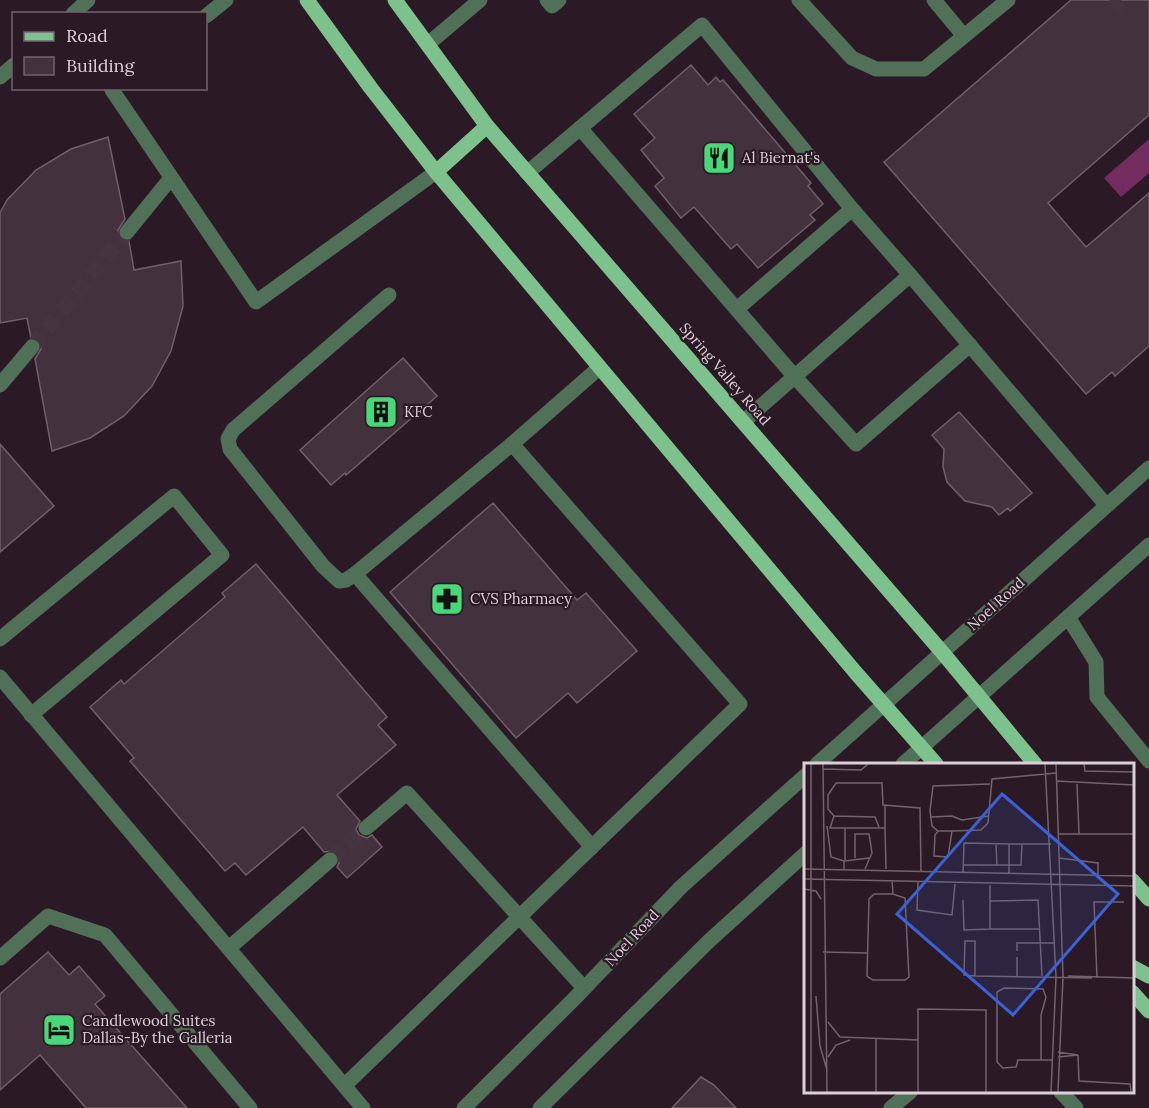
<svg xmlns="http://www.w3.org/2000/svg" width="1149" height="1108" font-family="Lora,serif">
	<style>
		.water { fill: #732c5f }
		.building { fill: #43313d; stroke: #725e6b; stroke-width: 1.5 }
		.lines { fill: none; stroke-linecap: round; stroke-linejoin: round }
		.minor-tunnel { stroke: #463540; stroke-width: 15; stroke-dasharray: 15 8; stroke-linecap: butt }
		.minor { stroke: #507057; stroke-width: 15 }
		.major { stroke: #7dc18d; stroke-width: 15 }
		.labels { text-anchor: middle; stroke-width: 4.5; stroke-linejoin: round; paint-order: stroke }
		.poi-label { font-size: 15px; fill: #dcd0d8; stroke: #2b1a25; text-anchor: start }
		.street-label { font-size: 15px; fill: #dcd0d8; stroke: #2b1a25 }
		.inset-road { fill: none; stroke: #72636d; stroke-width: 1.5 }
		.view { fill: #3a62d8; fill-opacity: 0.15; stroke: #3a62d8; stroke-width: 3 }
		.inset-edge { fill: none; stroke: #dcd0d8; stroke-width: 3 }
	</style>
	<rect width="100%" height="100%" fill="#2b1a25"/>
	<polygon class="water" points="1149,139 1149,173 1121,197 1104,178"/>
	<g class="building">
		<polygon points="1071,0 1149,0 1149,115 1048,203 1086,247 1149,193 1149,346 1115,376 1112,372 1086,394 884,162"/>
		<polygon points="691,65 708,85 716,77 720,82 723,80 811,183 808,186 823,204 810,215 815,220 758,268 737,244 731,249 694,207 681,218 655,186 664,178 641,150 655,138 634,114"/>
		<polygon points="108,137 125,219 118,230 118,236 121,240 129,241 134,270 181,261 183,306 171,351 152,386 124,416 90,438 52,451 35,359 41,349 41,343 38,339 31,338 27,318 0,323 0,213 7,200 36,170 71,149"/>
		<polygon points="403,358 437,396 346,475 345,473 331,485 300,450"/>
		<polygon points="959,412 1032,493 1010,511 1008,508 999,515 992,507 965,501 947,482 943,467 944,449 932,435"/>
		<polygon points="0,444 54,506 0,552"/>
		<polygon points="493,503 577,600 586,593 637,651 577,703 568,693 516,738 390,592"/>
		<polygon points="256,564 387,717 378,725 396,745 337,795 360,821 356,829 359,835 367,838 372,835 382,847 347,878 337,867 339,863 338,854 333,851 324,852 303,827 246,875 235,863 225,871 130,761 134,758 90,707 121,680 124,684 225,597 222,593"/>
		<polygon points="48,952 69,975 79,966 105,996 95,1004 187,1108 86,1108 40,1055 0,1090 0,994"/>
		<polygon points="701,1077 714,1085 736,1108 672,1108"/>
	</g>
	<g class="lines">
		<g class="minor-tunnel">
			<polyline points="1113,7 1121,0"/>
			<polyline points="32,347 127,232"/>
			<polyline points="330,860 366,828"/>
		</g>
		<g class="minor">
			<polyline points="547,0 552,6 559,0"/>
			<polyline points="799,0 852,58 876,69 924,69 1008,0"/>
			<polyline points="934,0 964,36"/>
			<polyline points="73,14 88,0"/>
			<polyline points="206,16 226,0"/>
			<polyline points="428,44 480,0"/>
			<polyline points="0,77 14,65"/>
			<polyline points="114,88 112,90 256,302 436,172"/>
			<polyline points="580,128 795,377 856,444 970,345"/>
			<polyline points="527,173 702,25 852,209 910,275 743,422"/>
			<polyline points="127,232 171,178"/>
			<polyline points="910,275 1106,505"/>
			<polyline points="737,309 852,209"/>
			<polyline points="0,385 32,347"/>
			<polyline points="512,444 355,574 592,847"/>
			<polyline points="355,574 346,580 339,581 323,566 230,449 228,439 233,430 389,295"/>
			<polyline points="1068,617 1096,662 1097,697 1149,761"/>
			<polyline points="0,639 174,496 222,555 31,715"/>
			<polyline points="0,677 363,1108"/>
			<polyline points="817,764 1149,468"/>
			<polyline points="903,764 1149,545"/>
			<polyline points="366,828 407,793 584,988"/>
			<polyline points="229,948 330,860"/>
			<polyline points="0,958 48,916 105,935 250,1108"/>
			<polyline points="345,1085 740,704 512,444 599,368"/>
			<polyline points="1061,1092 1076,1108"/>
			<polyline points="464,1108 574,999 681,887 806,775"/>
			<polyline points="540,1108 709,941 806,853"/>
			<polyline points="891,1108 910,1092"/>
		</g>
		<g class="major">
			<polyline points="307,0 370,87 436,172 856,673 936,764"/>
			<polyline points="395,0 487,126 942,652 1035,764"/>
			<polyline points="436,172 487,126"/>
			<polyline points="1132,880 1149,899"/>
			<polyline points="1132,967 1149,976"/>
			<polyline points="1132,992 1149,1011"/>
		</g>
	</g>
	<defs>
		<g id="restaurant-square" transform="scale(1.725)"><rect x="-9" y="-9" width="18" height="18" rx="4" fill="#48d779" stroke="#2b1a25"/><path d="M-5-6h1v4h1v-4h1v4h1v-4h1v5L-1.5 .5V6h-2V.5L-5-1ZM5-6V6H3V1.5H1.5Q1.5-4 5-6Z" fill="#111"/></g>
		<g id="building-square" transform="scale(1.725)"><rect x="-9" y="-9" width="18" height="18" rx="4" fill="#48d779" stroke="#2b1a25"/><path d="M-4-6H4V6H1V3H-1V6H-4ZM-2.5-4.3h1.7v1.8h-1.7ZM.8-4.3h1.7v1.8H.8ZM-2.5-1h1.7V.8h-1.7ZM.8-1h1.7V.8H.8Z" fill="#111"/></g>
		<g id="pharmacy-square" transform="scale(1.725)"><rect x="-9" y="-9" width="18" height="18" rx="4" fill="#48d779" stroke="#2b1a25"/><path d="M-2-6h4v4h4v4h-4v4h-4v-4h-4v-4h4Z" fill="#111"/></g>
		<g id="hotel-square" transform="scale(1.725)"><rect x="-9" y="-9" width="18" height="18" rx="4" fill="#48d779" stroke="#2b1a25"/><path d="M-6-4.5h1.5V1H6V5H4.5V3h-9V5H-6ZM-4 0a1.8 1.8 0 1 1 3.6 0ZM.5 0V-2.5h3Q6-2.5 6 0Z" fill="#111"/></g>
	</defs>
	<g fill-rule="evenodd">
		<use href="#restaurant-square" x="719" y="158"/>
		<use href="#building-square" x="381" y="412"/>
		<use href="#pharmacy-square" x="447" y="599"/>
		<use href="#hotel-square" x="59" y="1030"/>
	</g>
	<g class="labels">
		<g class="poi-label">
			<text x="742" y="163">Al Biernat's</text>
			<text x="404" y="417">KFC</text>
			<text x="470" y="604">CVS Pharmacy</text>
			<text x="82" y="1026">Candlewood Suites<tspan x="82" dy="17">Dallas-By the Galleria</tspan></text>
		</g>
		<g class="street-label">
			<text transform="translate(725 374) rotate(49)" y="5">Spring Valley Road</text>
			<text transform="translate(996 604) rotate(-42)" y="5">Noel Road</text>
			<text transform="translate(632 938) rotate(-47)" y="5">Noel Road</text>
		</g>
	</g>
	<g transform="translate(804 763)">
		<rect width="330" height="330" fill="#2b1a25"/>
		<path class="inset-road" d="M7,1V329M19,1L23,329M241,1L252,214L247,329M252,1L259,214L254,329M280,1L281,8L330,9M19,6L57,7L64,1M252,18L330,22M273,21L275,71M30,53L71,54L75,64M127,54L148,53L158,57L185,53M23,63L27,94L40,98V106M41,65V97M81,65V43M134,68L128,63L126,48L129,23L186,21M148,68H134L131,72L130,93L144,94L148,68L177,67L184,60L188,16L252,10M254,71H330M192,81L193,102M205,81H247M51,95V71H65L68,90L61,106M255,95L294,100V112M40,98L65,95M159,102H217L218,81M0,106L330,113M82,106L81,65H26L30,53L24,46V32L32,20H78L79,42L116,45L117,108M159,111L160,80L205,81V111M0,116L330,123M88,117L89,131H70L65,136L63,213L69,217H101L105,214L101,135L89,131M114,118L113,147L148,152L151,121M186,122V138L234,137L238,213M0,126L12,128L17,136M159,137L160,167L186,166M186,138V166H236M213,188V180H250M19,189L64,190M213,194V213M171,213L160,212L161,178H171V213L288,215M264,213L330,215M293,215L290,139H320M12,233L16,283L23,307M24,259L36,274L114,277V329M114,277V246L182,247V329M254,289L274,292M274,292L275,318L326,321L327,329M24,294L32,282L46,277M254,294L274,292M237,297V252L242,234L239,226L200,225L193,229V299L199,305L212,304L214,297H249M72,329V276"/>
		<path class="view" d="M198,31L314,131L209,252L93,151Z"/>
		<rect width="330" height="330" class="inset-edge"/>
	</g>
	<rect x="12" y="12" width="195" height="78" fill="#2b1a25" stroke="#72636d" stroke-width="1.5"/>
	<rect x="24" y="32" width="30" height="9" fill="#7dc18d" stroke="#72636d" stroke-width="1.5"/>
	<text x="66" y="42" font-size="18" fill="#dcd0d8">Road</text>
	<rect x="24" y="57" width="30" height="18" fill="#43313d" stroke="#72636d" stroke-width="1.5"/>
	<text x="66" y="72" font-size="18" fill="#dcd0d8">Building</text>
</svg>
